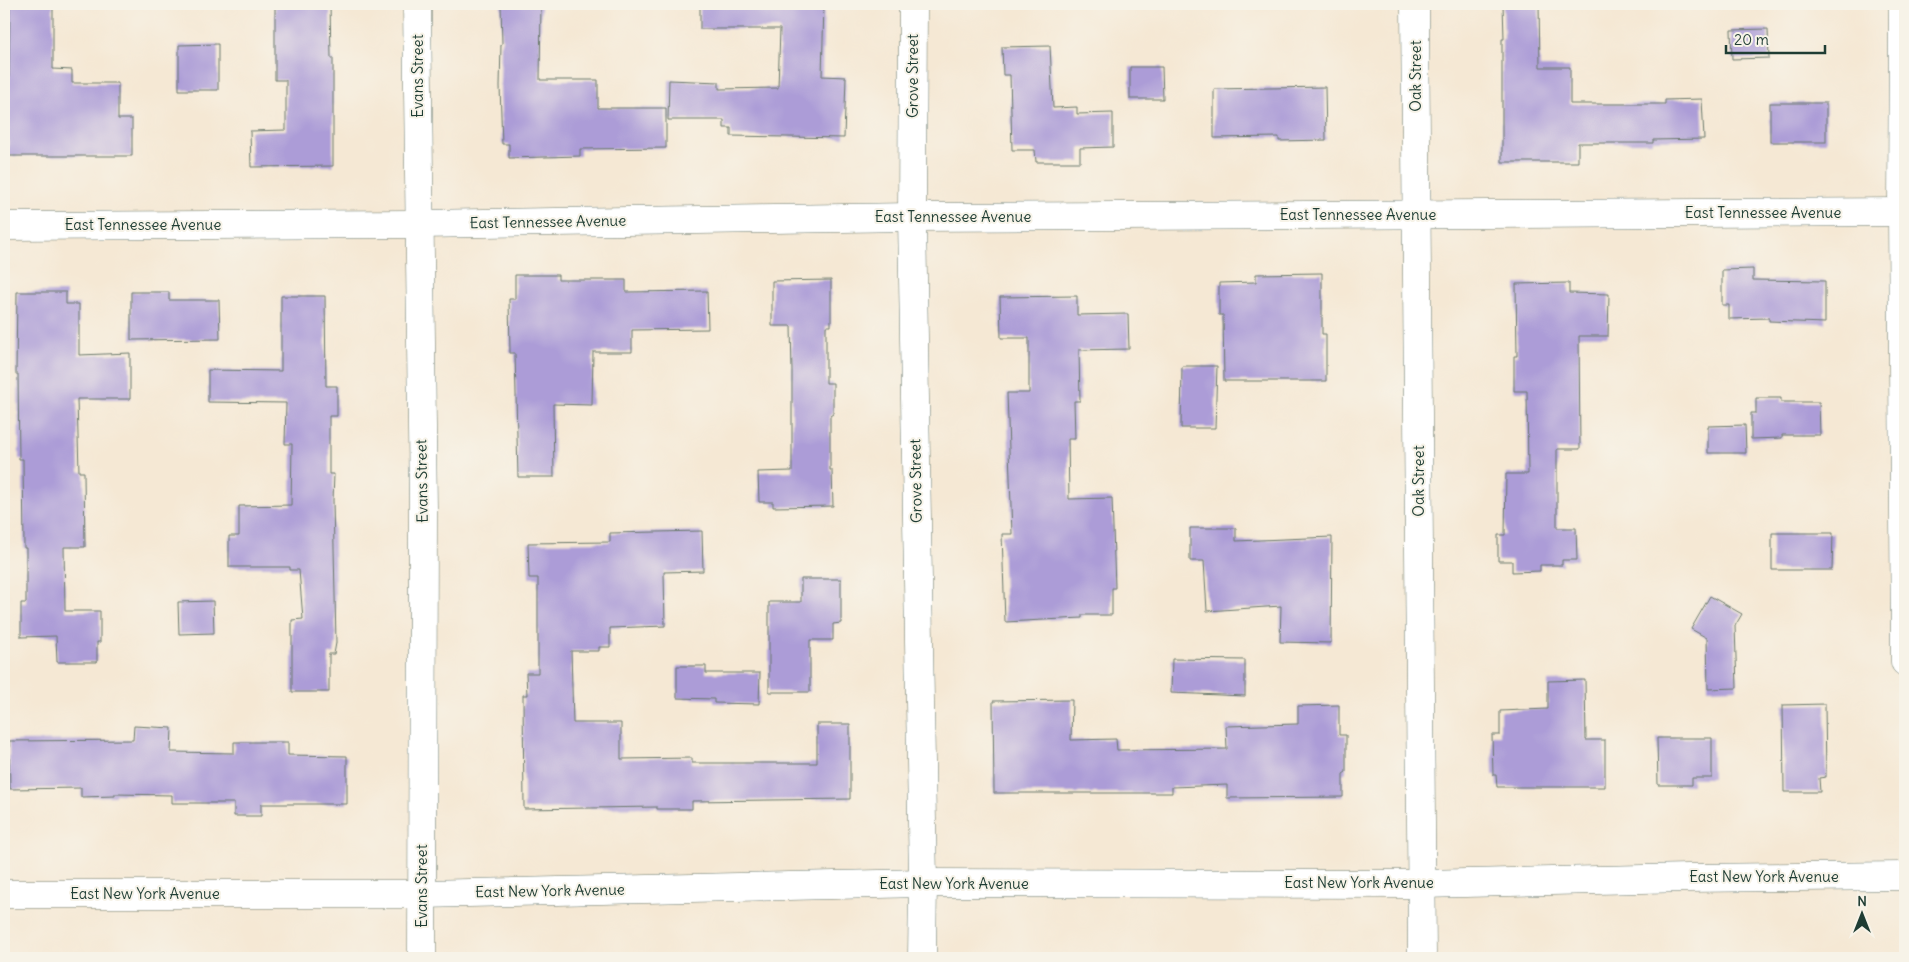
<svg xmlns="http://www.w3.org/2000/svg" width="1909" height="962" font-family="Delius,sans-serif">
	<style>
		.building { fill: #ac9cd7 }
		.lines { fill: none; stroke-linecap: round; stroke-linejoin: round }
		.minor-casing { stroke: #6a796c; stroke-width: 29 }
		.minor { stroke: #fff; stroke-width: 28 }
		.labels { text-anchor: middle; stroke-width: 4; stroke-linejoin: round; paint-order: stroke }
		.street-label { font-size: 15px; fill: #1f3d34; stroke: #f7f3e8 }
	</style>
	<rect width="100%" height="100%" fill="#f7f3e8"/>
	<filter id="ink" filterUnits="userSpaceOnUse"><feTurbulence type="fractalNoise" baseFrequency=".02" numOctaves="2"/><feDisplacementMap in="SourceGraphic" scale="10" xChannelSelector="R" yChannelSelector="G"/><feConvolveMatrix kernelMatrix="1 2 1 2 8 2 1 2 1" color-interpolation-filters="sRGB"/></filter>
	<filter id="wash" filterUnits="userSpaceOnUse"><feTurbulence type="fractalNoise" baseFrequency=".0096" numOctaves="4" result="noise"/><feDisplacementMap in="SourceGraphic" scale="20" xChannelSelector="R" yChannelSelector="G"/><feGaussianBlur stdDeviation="1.12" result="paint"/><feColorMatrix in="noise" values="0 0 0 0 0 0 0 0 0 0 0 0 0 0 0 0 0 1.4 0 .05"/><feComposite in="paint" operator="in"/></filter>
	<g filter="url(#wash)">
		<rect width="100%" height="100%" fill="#f5e8d4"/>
		<g id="blocks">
			<g class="building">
				<polygon points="10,4 53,4 53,69 72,70 72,83 118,83 118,119 132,119 132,156 8,156"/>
				<polygon points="275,4 330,4 331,58 333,58 333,166 251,167 250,131 286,130 286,80 275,80"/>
				<polygon points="501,4 541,4 540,80 598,80 598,108 666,108 666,148 580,149 580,156 509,158 509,144 502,144 500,86 501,44 502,44"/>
				<polygon points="700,4 824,4 822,76 846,77 844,138 731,136 731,128 724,128 724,120 668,120 669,80 719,82 719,89 778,88 780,29 700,29"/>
				<polygon points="1503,4 1539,4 1540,67 1570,67 1570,104 1665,104 1665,100 1702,99 1704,139 1653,140 1653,143 1578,143 1578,162 1502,162 1502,39 1504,39"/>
				<polygon points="1768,29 1769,58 1732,59 1731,30"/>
				<polygon points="218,44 218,90 179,90 179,45"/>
				<polygon points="1050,46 1053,108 1077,107 1077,114 1113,113 1113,147 1080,148 1080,162 1036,162 1035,150 1012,150 1010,75 1003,75 1002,47"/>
				<polygon points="1130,67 1162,67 1163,99 1130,99"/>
				<polygon points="1325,87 1326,140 1279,141 1279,137 1214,138 1214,89"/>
				<rect x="1770" y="103" width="56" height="39"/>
				<polygon points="1753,269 1753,280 1825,281 1825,323 1769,321 1769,318 1729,319 1729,305 1722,305 1722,270"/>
				<polygon points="1322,273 1322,334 1326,334 1326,381 1224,381 1223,315 1219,315 1219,283 1256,282 1256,274"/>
				<polygon points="515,275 558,275 558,280 626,280 626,292 707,291 708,329 632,330 632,352 593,352 592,405 553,404 554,477 518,477 515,353 510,353 509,299 515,299"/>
				<polygon points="831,280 831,326 826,326 826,383 833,383 833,414 830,416 830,470 832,470 833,506 773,507 773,502 759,502 758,472 792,471 792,371 791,326 772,326 772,281"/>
				<polygon points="1569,283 1569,293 1609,294 1608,336 1579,336 1580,449 1557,449 1557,528 1576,528 1577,560 1562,560 1562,565 1540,565 1540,571 1512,572 1512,561 1498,561 1498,535 1505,535 1506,474 1528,474 1527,391 1514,391 1514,356 1517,356 1516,284"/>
				<polygon points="17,292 66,292 66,304 79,304 79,355 130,353 130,399 77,399 79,472 84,472 85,547 64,547 65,611 100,611 100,642 97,642 97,662 57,662 56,636 21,637 21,603 26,603 26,548 24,548 23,459 19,459 18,374 16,374"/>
				<polygon points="131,292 169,292 169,300 219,300 220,339 131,340"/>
				<polygon points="281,296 325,296 326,386 337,386 337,416 329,416 329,474 334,474 333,500 336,643 334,654 329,654 329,692 292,692 292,620 303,619 299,570 290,570 290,567 229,567 229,536 239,536 239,506 291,505 292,444 285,444 286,403 208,402 208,370 281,371"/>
				<polygon points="1077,296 1077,315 1128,314 1129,349 1079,350 1080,401 1074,401 1075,439 1068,439 1069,499 1112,498 1115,588 1112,588 1112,615 1082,615 1082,618 1005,622 1002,534 1012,534 1007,393 1029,393 1029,338 1001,338 1000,297"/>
				<polygon points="1182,366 1217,366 1215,428 1181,428"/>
				<polygon points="1756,398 1781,398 1781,402 1819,402 1820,435 1782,435 1782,438 1751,439 1751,413 1756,413"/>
				<polygon points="1745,425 1746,453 1708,453 1708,426"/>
				<polygon points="1190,528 1236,528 1236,541 1332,537 1331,643 1280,642 1281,606 1207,611 1204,561 1190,561"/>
				<polygon points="702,531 703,571 664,572 665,626 610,628 610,647 599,647 599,651 571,651 573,723 621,723 621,759 692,758 692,763 817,763 817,724 850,724 850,799 692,801 692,809 657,809 657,807 524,809 523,695 527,695 526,673 538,673 538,578 529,578 528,543 610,542 610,533"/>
				<polygon points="1772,533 1833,533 1832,570 1772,570"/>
				<polygon points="801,579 841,579 841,623 833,624 833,640 810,640 810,692 769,692 769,602 801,602"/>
				<polygon points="1710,596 1742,614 1735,626 1737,688 1708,689 1707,638 1691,629"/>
				<polygon points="213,601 214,633 179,634 178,602"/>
				<polygon points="1172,659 1245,660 1245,696 1171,693"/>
				<polygon points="677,666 706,666 706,673 760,673 759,704 714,703 714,699 677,698"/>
				<polygon points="1585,680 1586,740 1605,740 1605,787 1497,787 1496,775 1493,775 1492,735 1500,735 1500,711 1548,709 1548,681"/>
				<polygon points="1072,700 1071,740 1116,739 1117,750 1227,749 1226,726 1298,724 1298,706 1339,705 1339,735 1346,735 1346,772 1343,774 1343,797 1227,798 1227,785 1172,787 1172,793 994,793 993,701"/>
				<polygon points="1825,704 1826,777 1819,778 1820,792 1784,792 1783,705"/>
				<polygon points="134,726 172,728 171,752 234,753 234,742 288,742 288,755 347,756 347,804 261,804 261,816 234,816 234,803 172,803 172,795 115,794 115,796 81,797 81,788 10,789 9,741 133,740"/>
				<polygon points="1657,738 1712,738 1712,778 1692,778 1692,785 1658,785"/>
			</g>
		</g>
	</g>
	<g filter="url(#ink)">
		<use href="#blocks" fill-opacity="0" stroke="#6a796c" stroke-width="1"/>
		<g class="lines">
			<g class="minor-casing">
				<g id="minor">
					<polyline points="417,4 423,511 422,958"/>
					<polyline points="913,4 912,217 923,883 922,958"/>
					<polyline points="1415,4 1422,958"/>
					<polyline points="1903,4 1902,212 1905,662"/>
					<polyline points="4,226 419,224 912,217 1902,212"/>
					<polyline points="4,894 422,894 923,883 1422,884 1688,878 1905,876"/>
				</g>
			</g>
			<use href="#minor" class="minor"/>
		</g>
	</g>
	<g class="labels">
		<g class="street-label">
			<text transform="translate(418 76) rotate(-90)" y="5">Evans Street</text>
			<text transform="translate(913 76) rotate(-90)" y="5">Grove Street</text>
			<text transform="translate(1416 76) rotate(-90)" y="5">Oak Street</text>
			<text x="1763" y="218">East Tennessee Avenue</text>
			<text x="1358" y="220">East Tennessee Avenue</text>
			<text x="953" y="222">East Tennessee Avenue</text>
			<text transform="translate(548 222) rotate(-1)" y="5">East Tennessee Avenue</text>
			<text x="143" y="230">East Tennessee Avenue</text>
			<text transform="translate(422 481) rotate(-91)" y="5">Evans Street</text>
			<text transform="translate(916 481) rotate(-91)" y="5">Grove Street</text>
			<text transform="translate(1419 481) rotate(-90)" y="5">Oak Street</text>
			<text x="1764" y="882">East New York Avenue</text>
			<text x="1359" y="888">East New York Avenue</text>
			<text x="954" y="889">East New York Avenue</text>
			<text transform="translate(422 886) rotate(-90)" y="5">Evans Street</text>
			<text transform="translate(550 891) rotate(-1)" y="5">East New York Avenue</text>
			<text x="145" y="899">East New York Avenue</text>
		</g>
	</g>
	<rect width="1909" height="962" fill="none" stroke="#f7f3e8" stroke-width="20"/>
	<g transform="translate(1862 914)" stroke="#f7f3e8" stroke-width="4" paint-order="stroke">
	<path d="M0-4L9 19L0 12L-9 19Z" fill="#1f3d34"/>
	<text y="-8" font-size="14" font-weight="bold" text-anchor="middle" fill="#1f3d34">N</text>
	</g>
	<path d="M1726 45v8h99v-8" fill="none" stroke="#1f3d34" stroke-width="2.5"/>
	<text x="1734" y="45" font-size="15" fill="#1f3d34" stroke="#f7f3e8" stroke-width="4" paint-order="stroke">20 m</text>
</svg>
